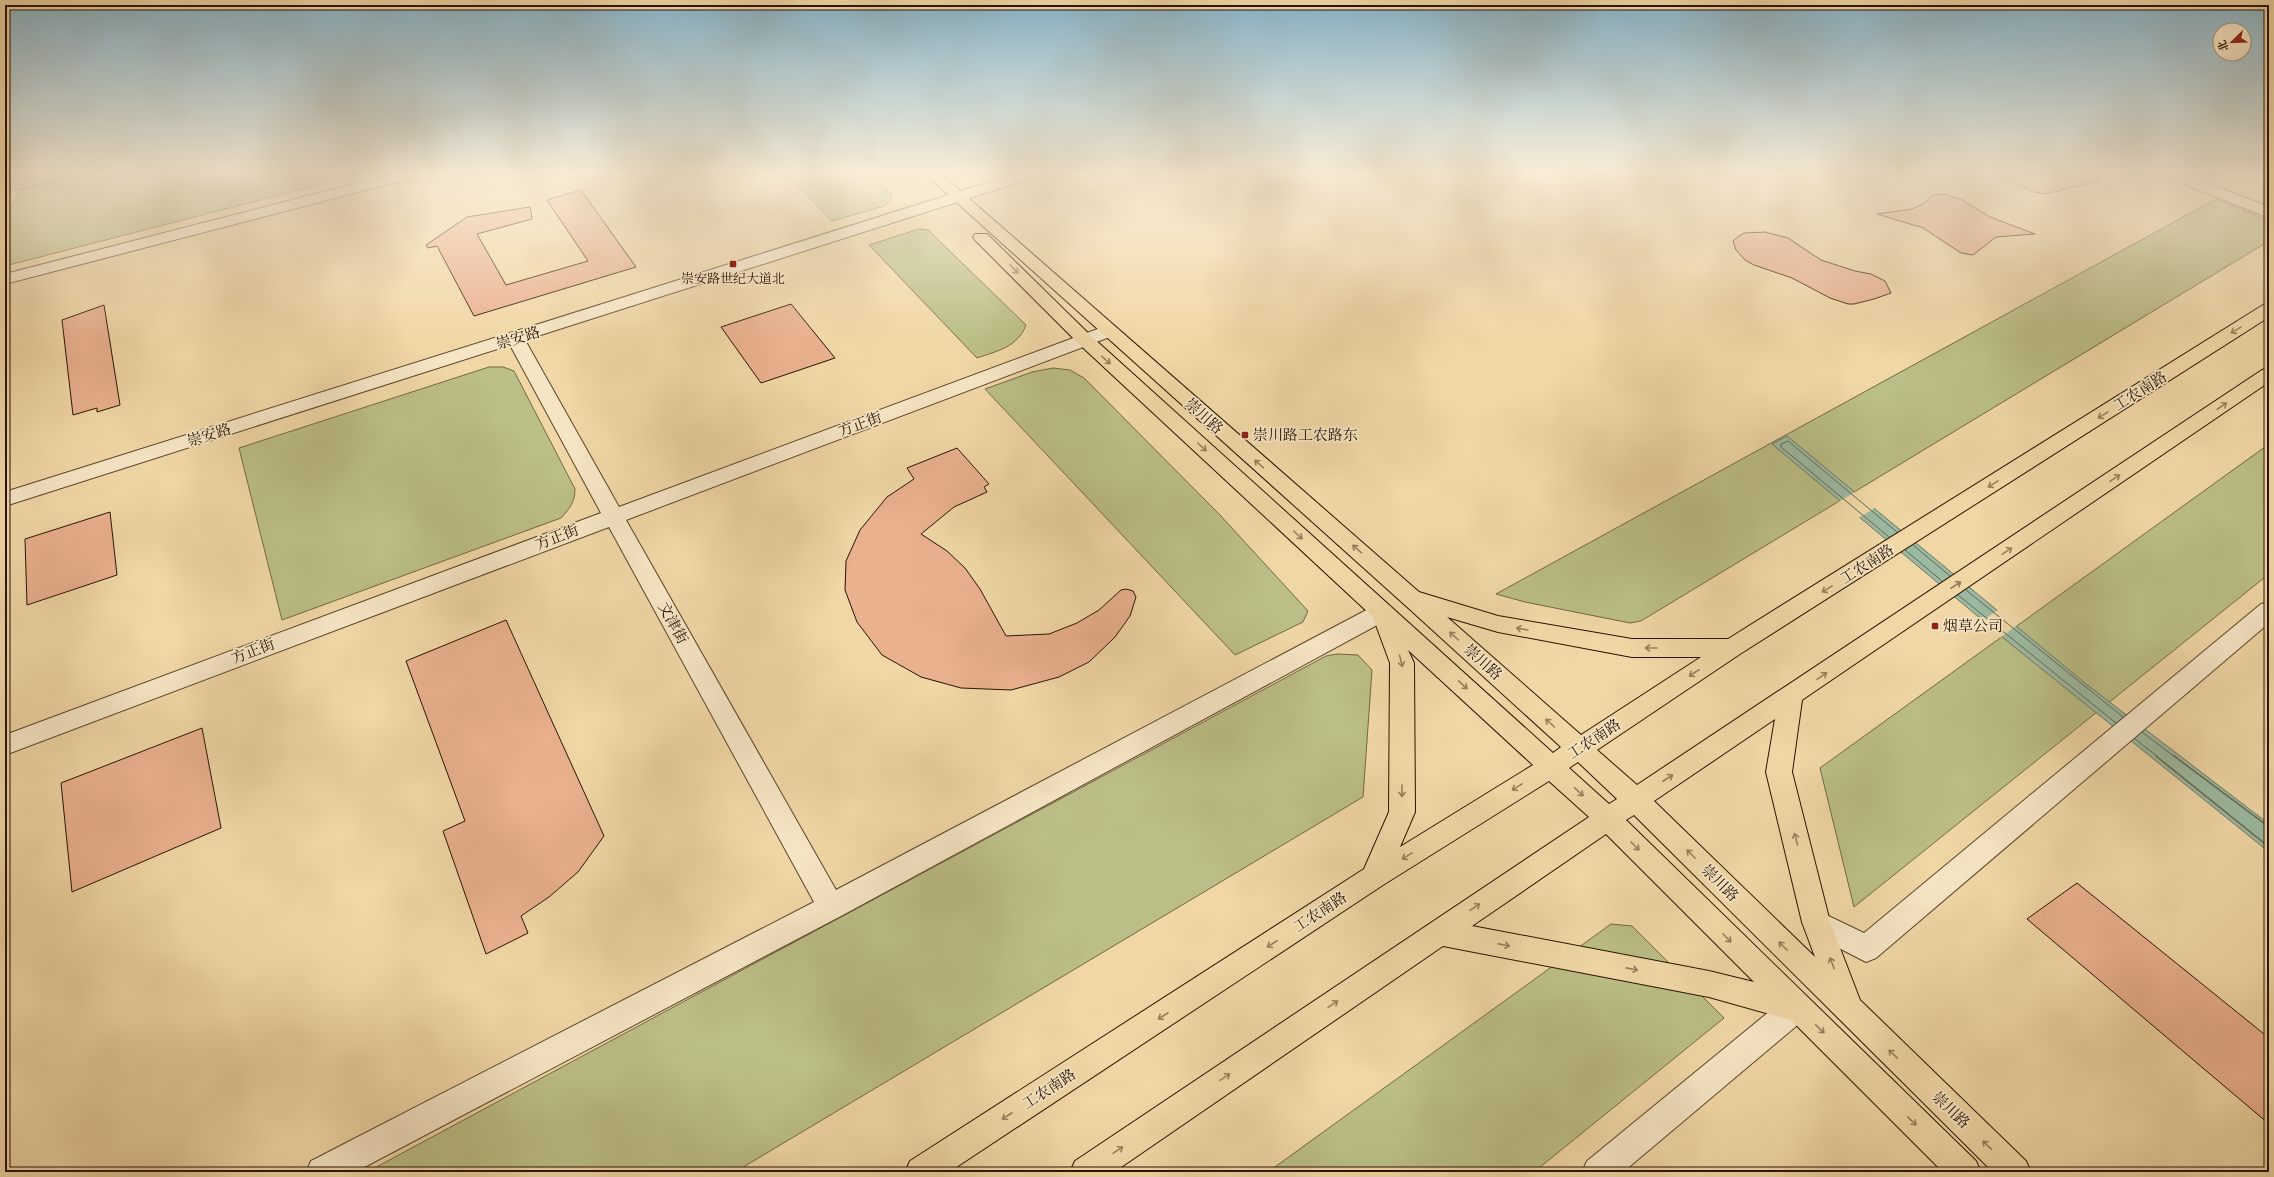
<svg xmlns="http://www.w3.org/2000/svg" width="2274" height="1177" font-family="'IM FELL English','Noto Serif SC',serif">
	<style>
		.green { fill: #bbbe86; stroke: #726844 }
		.water { fill: #9cbaa2; stroke: #6e7762 }
		.pier { fill: #f1d7a6 }
		.lines { fill: none; stroke-linecap: round; stroke-linejoin: round }
		.shore-far1 { stroke: #626652; stroke-width: 1 }
		.shore { stroke: #626652; stroke-width: 1.5 }
		.building { fill: #eab18f; stroke: #281301 }
		.minor-casing { stroke: #5a442a; stroke-width: 2 }
		.major-casing { stroke: #281301; stroke-width: 2 }
		.path { stroke: #281301; stroke-width: 2; stroke-dasharray: 1 1.5; stroke-linecap: butt }
		.minor { fill: #f6e5c5; fill-rule: evenodd }
		.major { fill: #f1d7a6; fill-rule: evenodd }
		.oneway { stroke: #977f5c }
		.poi-dot { fill: #8f2418; stroke: #f6e5c5; stroke-width: 1.5 }
		.labels { text-anchor: middle; stroke-width: 3.5; stroke-linejoin: round; paint-order: stroke }
		.far-poi-label { font-size: 13px; fill: #281301; stroke: #f6e5c5 }
		.street-label { font-size: 15px; fill: #281301; stroke: #f6e5c5 }
		.poi-label { font-size: 15px; fill: #281301; stroke: #f6e5c5; text-anchor: start }
	</style>
	<rect width="100%" height="100%" fill="#f1d7a6"/>
	<filter id="stains"><feTurbulence type="fractalNoise" baseFrequency=".005" numOctaves="4"/><feColorMatrix values="0 0 0 0 .2 0 0 0 0 .09 0 0 0 0 .02 0 0 0 .5 -.17"/></filter>
	<radialGradient id="worn" r=".72"><stop offset=".6" stop-color="#630" stop-opacity="0"/><stop offset="1" stop-color="#630" stop-opacity=".3"/></radialGradient>
	<g class="green">
		<polygon points="15,174 361,174 5,266 5,218 22,187"/>
		<polygon points="787,174 870,174 891,194 892,198 884,206 832,221"/>
		<polygon points="2216,199 2269,221 2269,241 1641,621 1630,623 1525,602 1496,594"/>
		<path d="M919,229L928,230L1026,325C1018,347 997,351 977,358L869,245Z"/>
		<path d="M489,367H503L514,371L575,489C575,502 570,508 561,518L282,620L239,448Z"/>
		<polygon points="1053,368 1070,370 1084,378 1219,514 1308,611 1303,622 1235,655 985,389 1032,372"/>
		<polygon points="2269,444 2269,574 1854,907 1820,768"/>
		<polygon points="1337,654 1358,655 1372,670 1363,797 735,1172 367,1172 1326,656"/>
		<polygon points="1611,924 1632,926 1724,1018 1534,1172 1268,1172"/>
	</g>
	<polygon class="water" points="1787,436 2086,684 2269,824 2269,852 2012,645 1772,444"/>
	<g class="pier">
		<polygon points="1857,491 1876,507 1857,519 1838,502"/>
		<polygon points="1998,610 2017,625 2000,638 1981,622"/>
	</g>
	<g class="lines">
		<g class="shore-far1">
			<polyline points="1889,537 1781,447 1781,444 1788,441 1897,532"/>
			<polyline points="1913,545 1950,576"/>
			<polyline points="1905,550 1942,581"/>
			<polyline points="1966,590 2123,717"/>
			<polyline points="1958,595 2116,723"/>
			<polyline points="2142,732 2175,757"/>
			<polyline points="2135,739 2158,757"/>
		</g>
		<g class="shore">
			<polyline points="2156,756 2269,847"/>
			<polyline points="2174,756 2269,827"/>
		</g>
	</g>
	<g class="building">
		<polygon points="1997,174 2096,174 2097,181 2046,194 2034,192"/>
		<polygon points="581,190 636,267 474,316 437,246 428,248 426,245 467,217 530,207 532,219 477,234 506,285 588,261 547,200"/>
		<polygon points="1944,194 1962,200 1990,217 2035,234 1996,237 1973,255 1961,253 1923,228 1877,214 1912,209 1923,204 1933,195"/>
		<polygon points="1765,232 1788,238 1821,260 1855,271 1871,274 1885,281 1891,293 1874,299 1854,304 1848,304 1830,298 1792,278 1754,265 1745,260 1736,250 1733,241 1739,236 1744,233"/>
		<polygon points="791,304 835,358 761,383 721,327"/>
		<polygon points="104,305 120,405 97,412 97,408 73,415 62,320"/>
		<polygon points="957,448 989,484 984,487 987,492 954,507 921,534 947,551 965,568 980,589 1006,636 1049,634 1077,623 1099,610 1121,590 1126,589 1133,591 1136,597 1130,616 1115,637 1089,662 1059,677 1011,690 961,688 921,677 882,655 857,622 845,590 846,561 860,530 887,497 914,479 907,468"/>
		<polygon points="110,512 117,575 27,605 25,539"/>
		<polygon points="506,620 604,836 578,872 549,897 521,916 528,933 486,954 443,831 465,821 406,661"/>
		<polygon points="202,728 221,828 72,892 61,783"/>
		<polygon points="2077,883 2269,1038 2269,1124 2027,919"/>
	</g>
	<g class="lines">
		<g class="minor-casing">
			<g id="minor">
				<polygon points="393,174 418,174 416,177 5,284 5,274"/>
				<polygon points="1015,174 1038,174 1036,177 525,340 619,507 1103,327 1115,327 1118,331 1115,335 626,520 836,890 1374,606 1382,604 1390,606 1393,612 1390,618 841,916 355,1172 306,1172 311,1161 814,902 609,527 5,755 5,735 601,513 510,345 5,506 5,492"/>
				<polygon points="2164,174 2185,174 2269,207 2269,218 2166,177"/>
				<polygon points="2269,602 2269,623 1876,958 1866,962 1806,931 1802,922 1806,913 1816,910 1864,933 2261,604"/>
				<polygon points="1797,993 1807,997 1812,1007 1807,1017 1623,1172 1582,1172 1587,1161 1787,997"/>
			</g>
		</g>
		<g class="major-casing">
			<path id="major" d="M925,174H941L1419,592L1498,616L1632,639H1728L2263,305L2269,304V317L1740,654L1597,750L1637,785L2262,370L2269,368V382L1802,700L1792,772L1830,922L1860,1000L2026,1161L2031,1172H1993L1634,815L1626,820L1976,1161L1981,1172H1943L1791,1020L1709,997L1443,946L1114,1172H1070L1075,1161L1589,817L1549,781L1383,885L949,1172H905L910,1161L1364,869L1389,812L1390,663L1373,617L1079,344L975,240L973,237L975,234H987L1091,336L1553,753L1561,747L1405,605ZM1447,617L1498,632L1632,657H1701L1581,735ZM1408,650L1533,765L1400,847L1415,812L1414,663ZM1775,719L1766,772L1802,922L1815,957L1654,801ZM1578,762L1617,799L1609,804L1569,768ZM1606,834L1754,982L1709,971L1472,926Z"/>
		</g>
		<g class="path">
			<polyline points="5,182 37,174"/>
			<polyline points="5,193 84,174"/>
		</g>
		<use href="#minor" class="minor"/>
		<use href="#major" class="major"/>
	</g>
	<defs><path id="oneway-shaft" d="M-6 0H5M1.5-3L5.5 0L1.5 3" fill="none" stroke-width="1.6" stroke-linecap="round" stroke-linejoin="round"/></defs>
	<g class="oneway">
		<use href="#oneway-shaft" transform="translate(1014 269) rotate(45)"/>
		<use href="#oneway-shaft" transform="translate(2236 330) rotate(148)"/>
		<use href="#oneway-shaft" transform="translate(1106 360) rotate(42)"/>
		<use href="#oneway-shaft" transform="translate(2222 406) rotate(-34)"/>
		<use href="#oneway-shaft" transform="translate(2103 415) rotate(148)"/>
		<use href="#oneway-shaft" transform="translate(1202 447) rotate(42)"/>
		<use href="#oneway-shaft" transform="translate(1259 464) rotate(-139)"/>
		<use href="#oneway-shaft" transform="translate(2115 478) rotate(-34)"/>
		<use href="#oneway-shaft" transform="translate(1993 484) rotate(148)"/>
		<use href="#oneway-shaft" transform="translate(1298 535) rotate(42)"/>
		<use href="#oneway-shaft" transform="translate(1357 549) rotate(-139)"/>
		<use href="#oneway-shaft" transform="translate(2007 551) rotate(-34)"/>
		<use href="#oneway-shaft" transform="translate(1956 585) rotate(-33)"/>
		<use href="#oneway-shaft" transform="translate(1827 589) rotate(148)"/>
		<use href="#oneway-shaft" transform="translate(1522 629) rotate(-170)"/>
		<use href="#oneway-shaft" transform="translate(1454 636) rotate(-138)"/>
		<use href="#oneway-shaft" transform="translate(1651 648) rotate(180)"/>
		<use href="#oneway-shaft" transform="translate(1401 661) rotate(76)"/>
		<use href="#oneway-shaft" transform="translate(1694 673) rotate(147)"/>
		<use href="#oneway-shaft" transform="translate(1822 676) rotate(-35)"/>
		<use href="#oneway-shaft" transform="translate(1463 685) rotate(43)"/>
		<use href="#oneway-shaft" transform="translate(1550 723) rotate(-138)"/>
		<use href="#oneway-shaft" transform="translate(1668 778) rotate(-33)"/>
		<use href="#oneway-shaft" transform="translate(1517 787) rotate(148)"/>
		<use href="#oneway-shaft" transform="translate(1402 791) rotate(90)"/>
		<use href="#oneway-shaft" transform="translate(1579 792) rotate(43)"/>
		<use href="#oneway-shaft" transform="translate(1796 839) rotate(-104)"/>
		<use href="#oneway-shaft" transform="translate(1635 846) rotate(45)"/>
		<use href="#oneway-shaft" transform="translate(1691 854) rotate(-135)"/>
		<use href="#oneway-shaft" transform="translate(1407 856) rotate(148)"/>
		<use href="#oneway-shaft" transform="translate(1475 907) rotate(-34)"/>
		<use href="#oneway-shaft" transform="translate(1727 938) rotate(45)"/>
		<use href="#oneway-shaft" transform="translate(1272 944) rotate(147)"/>
		<use href="#oneway-shaft" transform="translate(1504 945) rotate(11)"/>
		<use href="#oneway-shaft" transform="translate(1783 946) rotate(-135)"/>
		<use href="#oneway-shaft" transform="translate(1832 963) rotate(-111)"/>
		<use href="#oneway-shaft" transform="translate(1632 969) rotate(11)"/>
		<use href="#oneway-shaft" transform="translate(1333 1004) rotate(-34)"/>
		<use href="#oneway-shaft" transform="translate(1163 1016) rotate(147)"/>
		<use href="#oneway-shaft" transform="translate(1820 1029) rotate(44)"/>
		<use href="#oneway-shaft" transform="translate(1893 1054) rotate(-136)"/>
		<use href="#oneway-shaft" transform="translate(1225 1077) rotate(-34)"/>
		<use href="#oneway-shaft" transform="translate(1007 1116) rotate(147)"/>
		<use href="#oneway-shaft" transform="translate(1912 1121) rotate(44)"/>
		<use href="#oneway-shaft" transform="translate(1987 1145) rotate(-136)"/>
		<use href="#oneway-shaft" transform="translate(1118 1150) rotate(-34)"/>
	</g>
	<linearGradient id="sky" x2="0" y2="1"><stop stop-color="#89b6cc"/><stop offset="0.51" stop-color="#f9edd7"/><stop offset="1" stop-color="#f9edd7" stop-opacity="0"/></linearGradient>
	<rect width="2274" height="339" fill="url(#sky)"/>
	<g class="poi-dot">
		<rect x="729" y="260" width="8" height="8" rx="2"/>
		<rect x="1241" y="431" width="8" height="8" rx="2"/>
		<rect x="1931" y="622" width="8" height="8" rx="2"/>
	</g>
	<g class="labels">
		<g class="far-poi-label">
			<text x="733" y="283">崇安路世纪大道北</text>
		</g>
		<g class="street-label">
			<text transform="translate(518 338) rotate(-17)" y="5">崇安路</text>
			<text transform="translate(2140 391) rotate(-32)" y="5">工农南路</text>
			<text transform="translate(1204 416) rotate(42)" y="5">崇川路</text>
			<text transform="translate(860 424) rotate(-20)" y="5">方正街</text>
			<text transform="translate(209 435) rotate(-17)" y="5">崇安路</text>
			<text transform="translate(557 537) rotate(-21)" y="5">方正街</text>
			<text transform="translate(1867 564) rotate(-32)" y="5">工农南路</text>
			<text transform="translate(673 623) rotate(61)" y="5">文津街</text>
			<text transform="translate(253 651) rotate(-21)" y="5">方正街</text>
			<text transform="translate(1483 662) rotate(42)" y="5">崇川路</text>
			<text transform="translate(1594 739) rotate(-33)" y="5">工农南路</text>
			<text transform="translate(1720 883) rotate(45)" y="5">崇川路</text>
			<text transform="translate(1320 912) rotate(-33)" y="5">工农南路</text>
			<text transform="translate(1049 1089) rotate(-33)" y="5">工农南路</text>
			<text transform="translate(1951 1110) rotate(44)" y="5">崇川路</text>
		</g>
		<g class="poi-label">
			<text x="1253" y="440">崇川路工农路东</text>
			<text x="1943" y="631">烟草公司</text>
		</g>
	</g>
	<rect width="2274" height="1177" fill="none" stroke="#f1d7a6" stroke-width="20"/>
	<rect x="6" y="6" width="2262" height="1165" fill="none" stroke="#281301" stroke-width="2"/>
	<rect x="10" y="10" width="2254" height="1157" fill="none" stroke="#281301"/>
	<g transform="translate(2232 42) rotate(247)"><circle r="19" fill="#f6e5c5" stroke="#a49177"/>
	<path d="M0-3L7 15L0 10L-7 15Z" fill="#8f2418"/>
	<text y="-6" font-size="11" font-weight="bold" text-anchor="middle" fill="#281301">北</text>
	</g>
	<rect width="100%" height="100%" filter="url(#stains)"/>
	<rect width="100%" height="100%" fill="url(#worn)"/>
</svg>
